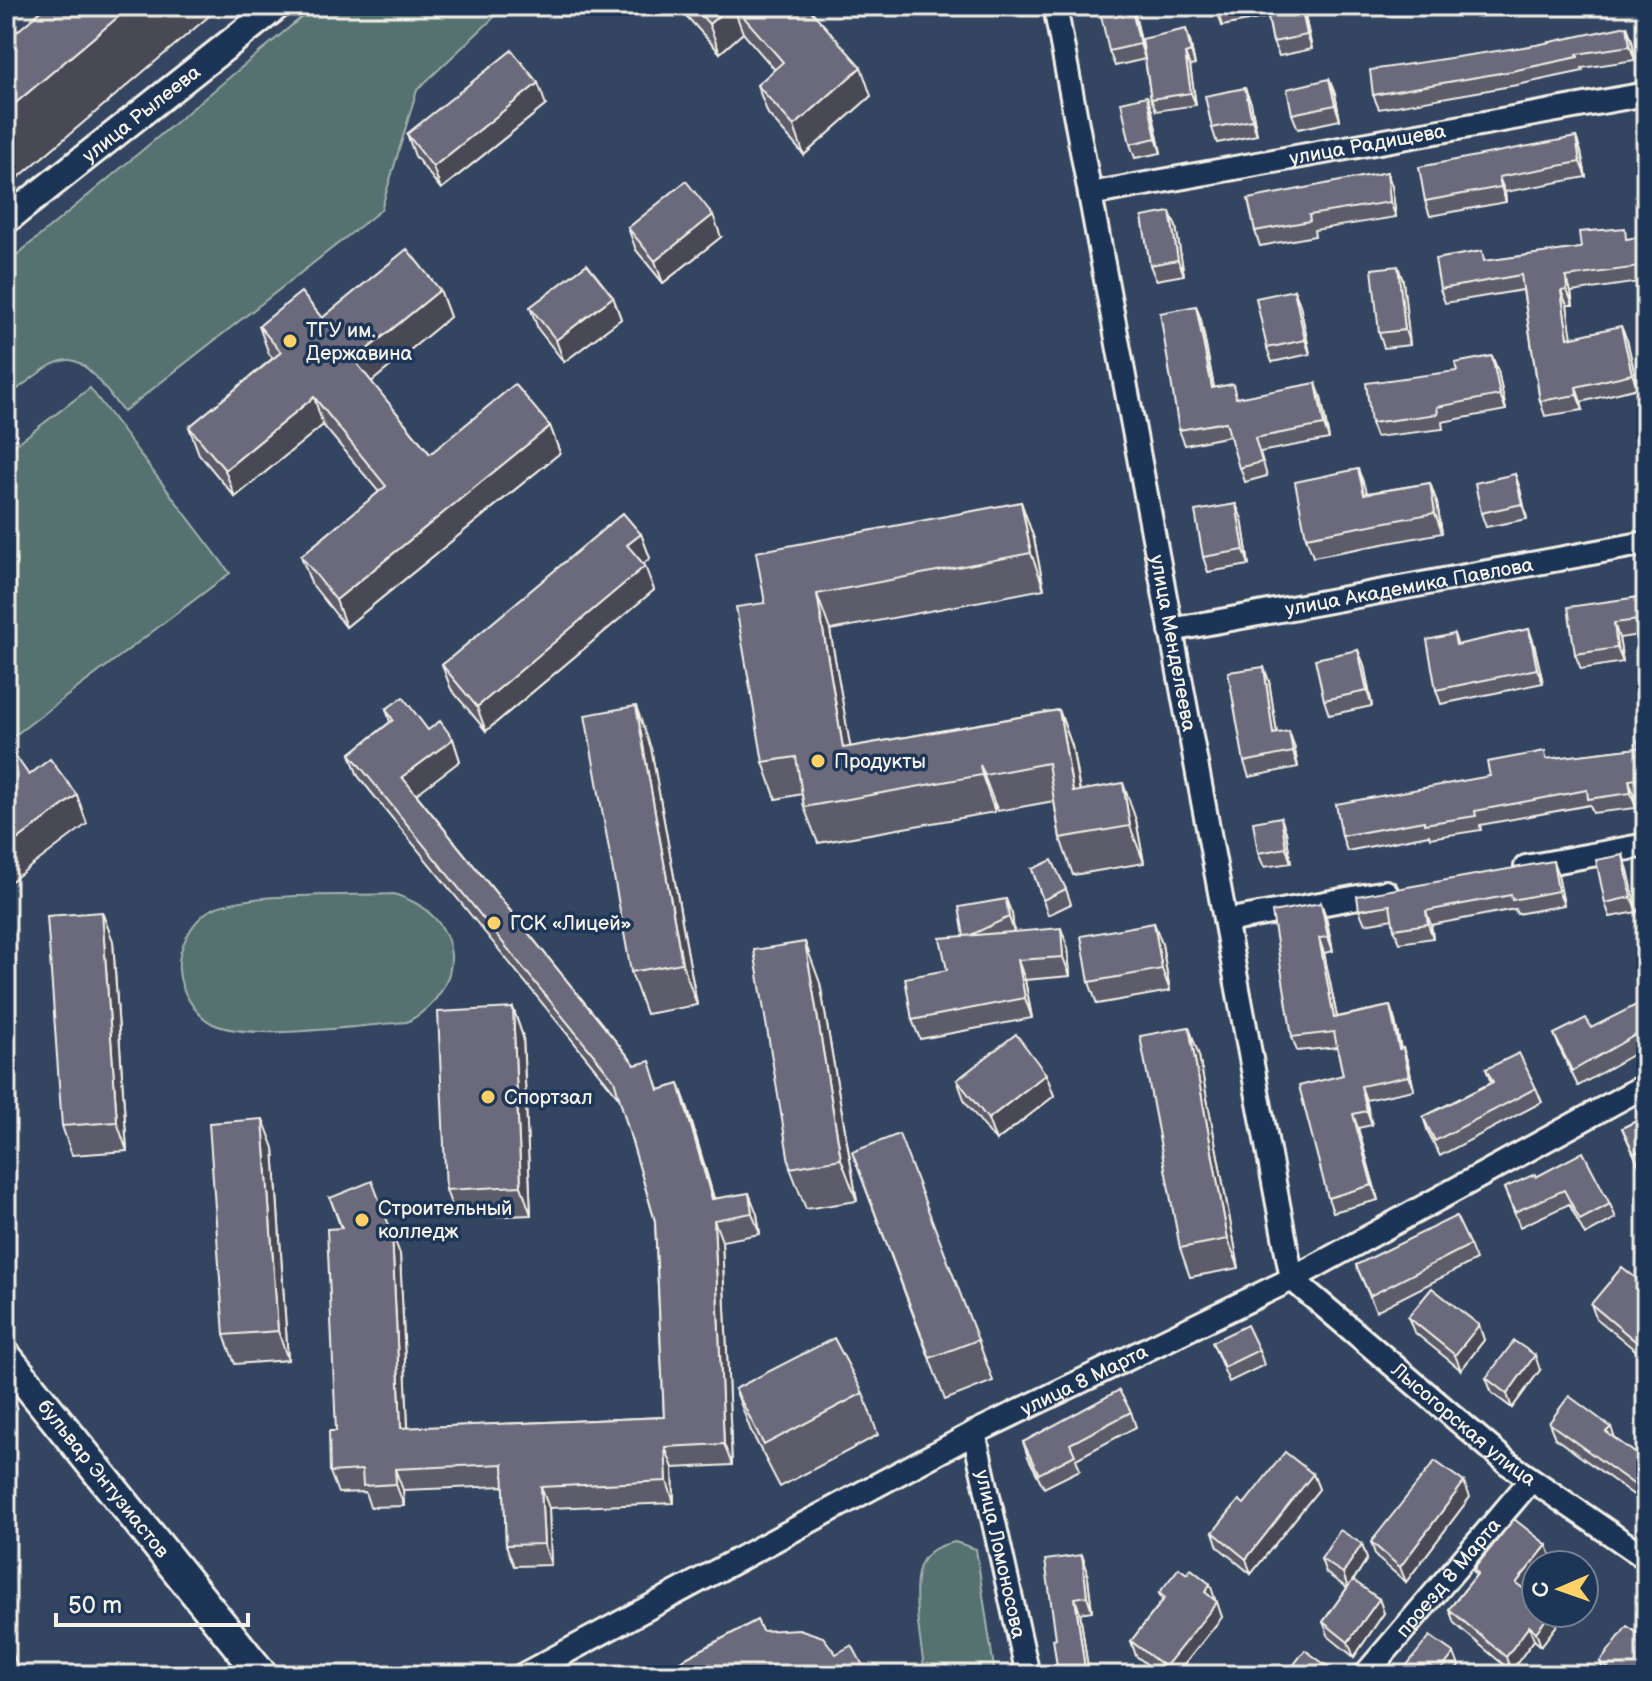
<svg xmlns="http://www.w3.org/2000/svg" width="1652" height="1681" font-family="'Balsamiq Sans',sans-serif">
	<style>
		.green { fill: #557270; stroke: #a4b2ac; stroke-width: 2 }
		.lines { fill: none; stroke-linecap: round; stroke-linejoin: round }
		.minor-casing { stroke: #f4f1e8; stroke-width: 28 }
		.tertiary-casing { stroke: #f4f1e8; stroke-width: 32 }
		.secondary-casing { stroke: #f4f1e8; stroke-width: 36 }
		.minor { stroke: #1d3557; stroke-width: 22 }
		.tertiary { stroke: #1d3557; stroke-width: 26 }
		.secondary { stroke: #1d3557; stroke-width: 30 }
		.wall { fill: #5b5b6b; stroke: #f4f1e8; stroke-width: 2 }
		.shaded-wall { fill: #4a4a57; stroke: #f4f1e8; stroke-width: 2 }
		.building { fill: #6a6a7c; stroke: #f4f1e8; stroke-width: 2 }
		.poi-dot { fill: #ffd166; stroke: #1d3557; stroke-width: 3 }
		.labels { text-anchor: middle; stroke-width: 7; stroke-linejoin: round; paint-order: stroke }
		.street-label { font-size: 20px; fill: #f4f1e8; stroke: #1d3557 }
		.poi-label { font-size: 20px; fill: #f4f1e8; stroke: #1d3557; text-anchor: start }
	</style>
	<rect width="100%" height="100%" fill="#344562"/>
	<filter id="ink" filterUnits="userSpaceOnUse"><feTurbulence type="fractalNoise" baseFrequency=".0125" numOctaves="2"/><feDisplacementMap in="SourceGraphic" scale="16" xChannelSelector="R" yChannelSelector="G"/><feConvolveMatrix kernelMatrix="1 2 1 2 8 2 1 2 1" color-interpolation-filters="sRGB"/></filter>
	<g filter="url(#ink)">
		<g class="green">
			<path d="M315,6H506L417,90L381,210L123,412C72,343 72,347 6,398V264Z"/>
			<polygon points="90,388 230,573 6,742 6,452"/>
			<path d="M394,894C464,915 471,987 407,1022C362,1025 251,1042 213,1024C195,1015 180,990 179,970C177,950 191,923 207,912C236,891 354,896 394,894Z"/>
			<path d="M955,1542L976,1549L995,1675H925C922,1648 908,1582 923,1560C931,1548 942,1545 955,1542Z"/>
		</g>
		<g class="lines">
			<g class="minor-casing">
				<g id="minor">
					<path id="s1" d="M1055,6L1292,1279L1509,1464L1646,1558"/>
					<path id="s2" d="M1090,194L1646,94"/>
					<path id="s3" d="M1171,630L1646,543"/>
					<polyline points="1526,867 1646,845"/>
					<polyline points="1226,921 1386,892"/>
					<path id="s4" d="M974,1433L1028,1675"/>
					<path id="s5" d="M523,1675L974,1433L1292,1279L1646,1085"/>
					<path id="s6" d="M1365,1675L1531,1480"/>
				</g>
			</g>
			<g class="tertiary-casing">
				<g id="tertiary">
					<path id="s7" d="M6,220L277,6"/>
				</g>
			</g>
			<g class="secondary-casing">
				<g id="secondary">
					<path id="s8" d="M6,1357L262,1675"/>
				</g>
			</g>
			<use href="#minor" class="minor"/>
			<use href="#tertiary" class="tertiary"/>
			<use href="#secondary" class="secondary"/>
		</g>
		<g class="wall">
			<polygon points="680,6 807,6 871,96 804,155 768,114 757,85 775,70 743,33 720,53 681,10"/>
			<polygon points="1132,6 1136,19 1144,55 1190,41 1195,65 1190,66 1196,105 1156,111 1151,99 1145,59 1115,66 1109,51"/>
			<polygon points="1216,6 1322,6 1322,8 1304,11 1312,49 1279,56 1273,42 1268,17 1222,26"/>
			<polygon points="1434,6 1455,6 1435,8"/>
			<polygon points="1632,40 1635,60 1582,68 1583,71 1517,85 1379,109 1373,95"/>
			<polygon points="1329,79 1335,94 1340,120 1298,129 1292,114"/>
			<polygon points="1251,103 1257,135 1217,143 1212,128"/>
			<polygon points="546,105 441,189 415,156 407,134"/>
			<polygon points="1152,111 1161,153 1135,158 1130,144"/>
			<polygon points="1576,137 1581,152 1586,177 1505,192 1506,202 1430,216 1425,201"/>
			<polygon points="1387,172 1392,187 1396,217 1314,230 1315,236 1260,246 1255,231"/>
			<polygon points="1176,227 1184,275 1156,280 1150,265"/>
			<polygon points="628,228 721,237 663,283 636,250"/>
			<polygon points="1646,236 1646,281 1571,292 1573,305 1567,305 1571,337 1627,340 1638,388 1581,402 1583,410 1545,416 1540,401 1523,290 1445,303 1440,289 1486,261 1581,248"/>
			<polygon points="1403,281 1410,345 1384,348 1379,333"/>
			<polygon points="440,290 450,317 371,382 430,454 550,426 560,453 346,627 311,583 301,556 379,492 323,425 235,497 199,454 189,427 273,358 269,354 259,326 322,318"/>
			<polygon points="1294,290 1300,305 1310,354 1272,362 1267,348"/>
			<polygon points="613,297 621,319 564,362 538,329 530,307"/>
			<polygon points="1196,306 1201,320 1214,388 1238,398 1321,397 1329,439 1260,452 1267,476 1245,482 1230,436 1185,445 1179,430"/>
			<polygon points="1492,356 1498,371 1506,410 1442,422 1443,429 1376,437 1371,423 1457,371"/>
			<polygon points="1515,474 1520,489 1527,519 1486,527 1481,513"/>
			<polygon points="1430,483 1437,503 1442,533 1313,557 1306,537 1366,489 1367,493"/>
			<polygon points="1021,502 1034,539 1044,589 830,630 850,747 1059,710 1072,746 1080,791 1136,820 1144,863 1073,875 1060,838 1054,801 998,811 994,802 995,812 818,843 804,807 802,794 776,799 763,762 765,603"/>
			<polygon points="1242,519 1249,565 1208,572 1203,557"/>
			<polygon points="641,534 650,558 643,564 654,590 486,731 451,689 442,665"/>
			<polygon points="1646,596 1646,634 1619,638 1623,662 1581,669 1575,654"/>
			<polygon points="1529,629 1534,644 1543,683 1441,704 1436,690 1454,634 1458,645"/>
			<polygon points="1358,650 1364,665 1372,706 1329,715 1324,700"/>
			<polygon points="1269,681 1277,733 1294,745 1298,767 1249,777 1244,762"/>
			<polygon points="386,709 428,730 453,739 460,761 416,794 635,1065 660,1090 679,1084 687,1106 714,1198 757,1214 760,1234 722,1241 732,1465 673,1468 674,1503 549,1508 551,1565 514,1566 506,1545 504,1486 403,1490 404,1506 370,1507 365,1492 338,1493 330,1472 336,1431 341,1228 330,1198 400,1254 408,1428 664,1417 655,1221 620,1099 358,776 350,754 390,722"/>
			<polygon points="1646,739 1646,793 1634,794 1636,808 1593,813 1590,805 1480,825 1481,830 1430,838 1429,835 1347,851 1342,836 1490,776 1548,759 1639,748"/>
			<polygon points="651,748 697,1005 646,1014 631,972"/>
			<polygon points="1286,832 1291,863 1264,867 1258,853"/>
			<polygon points="1623,855 1628,870 1637,912 1610,917 1605,903"/>
			<polygon points="1032,869 1066,889 1071,904 1048,915"/>
			<polygon points="1558,875 1564,905 1517,914 1515,909 1431,925 1433,938 1400,943 1394,929 1393,919 1365,924 1359,910"/>
			<polygon points="1321,903 1326,917 1333,951 1324,953 1337,1017 1390,1006 1395,1021 1401,1049 1403,1048 1408,1063 1414,1090 1366,1100 1372,1125 1358,1128 1378,1200 1333,1212 1328,1198 1343,1075 1337,1047 1297,1051 1292,1037"/>
			<polygon points="1012,914 1014,932 1068,948 1070,976 1025,980 1032,1018 920,1039 912,1020 947,970 964,936"/>
			<polygon points="1154,923 1162,944 1170,991 1097,1004 1089,982"/>
			<polygon points="113,941 127,1151 72,1155 62,1126"/>
			<polygon points="820,983 857,1201 806,1209 790,1168"/>
			<polygon points="513,1008 523,1037 531,1215 456,1218 446,1190"/>
			<polygon points="1646,1018 1646,1047 1578,1086 1560,1049 1554,1034"/>
			<polygon points="1189,1027 1199,1056 1239,1268 1190,1277 1180,1248"/>
			<polygon points="1486,1069 1536,1088 1542,1102 1440,1156 1428,1132 1423,1117 1491,1083"/>
			<polygon points="1046,1074 1054,1096 996,1141 965,1102 957,1080"/>
			<polygon points="1646,1116 1646,1165 1640,1168 1622,1128"/>
			<polygon points="274,1148 288,1360 235,1364 224,1335"/>
			<polygon points="852,1152 978,1340 993,1381 945,1400"/>
			<polygon points="1536,1177 1610,1204 1616,1218 1585,1235 1569,1204 1520,1227 1504,1188"/>
			<polygon points="1470,1245 1476,1260 1376,1311 1356,1265"/>
			<polygon points="1646,1286 1646,1359 1596,1318 1591,1304"/>
			<polygon points="1408,1317 1479,1325 1484,1340 1461,1370 1414,1332"/>
			<polygon points="1212,1342 1259,1350 1264,1365 1229,1382"/>
			<polygon points="1540,1370 1512,1408 1492,1393 1486,1378"/>
			<polygon points="735,1389 863,1393 878,1435 780,1487 751,1431"/>
			<polygon points="1131,1412 1136,1427 1076,1459 1080,1470 1044,1488 1028,1457 1023,1442"/>
			<polygon points="1549,1423 1615,1439 1646,1461 1646,1504 1555,1438"/>
			<polygon points="1313,1474 1319,1489 1251,1574 1218,1547 1213,1532 1244,1504"/>
			<polygon points="1470,1497 1406,1582 1376,1557 1371,1542"/>
			<polygon points="1362,1544 1367,1559 1353,1581 1379,1599 1384,1613 1354,1657 1329,1637 1323,1622 1347,1588 1326,1573 1321,1559"/>
			<polygon points="1082,1555 1087,1570 1092,1611 1080,1613 1089,1675 1058,1675 1056,1638"/>
			<polygon points="1552,1559 1547,1565 1536,1565 1536,1579 1526,1591 1536,1613 1553,1613 1557,1625 1541,1646 1534,1640 1511,1671 1454,1623 1449,1609 1476,1576 1473,1570"/>
			<polygon points="1159,1593 1215,1599 1215,1600 1222,1617 1176,1675 1161,1675 1136,1656 1131,1641 1162,1601"/>
			<polygon points="1600,1662 1646,1675 1605,1675"/>
		</g>
		<g class="shaded-wall">
			<polygon points="131,6 221,6 6,188 6,111"/>
			<polygon points="730,6 733,6 743,33 720,53 709,24"/>
			<polygon points="1131,6 1136,19 1145,59 1140,44"/>
			<polygon points="1301,6 1302,6 1304,11 1312,49 1307,35"/>
			<polygon points="1627,26 1632,40 1635,60 1630,46"/>
			<polygon points="1186,29 1190,41 1195,65 1191,52"/>
			<polygon points="1185,54 1190,66 1196,105 1191,93"/>
			<polygon points="861,67 871,96 804,155 794,126"/>
			<polygon points="1329,79 1335,94 1340,120 1335,105"/>
			<polygon points="538,83 546,105 441,189 433,167"/>
			<polygon points="1245,88 1251,103 1257,135 1252,120"/>
			<polygon points="1147,96 1152,111 1161,153 1156,138"/>
			<polygon points="1576,137 1581,152 1586,177 1580,162"/>
			<polygon points="1387,172 1392,187 1396,217 1390,202"/>
			<polygon points="1499,177 1505,192 1506,202 1501,187"/>
			<polygon points="1170,212 1176,227 1184,275 1178,260"/>
			<polygon points="713,215 721,237 663,283 655,261"/>
			<polygon points="1398,266 1403,281 1410,345 1405,330"/>
			<polygon points="1566,277 1571,292 1573,305 1567,290"/>
			<polygon points="440,290 450,317 364,388 354,360"/>
			<polygon points="1294,290 1300,305 1310,354 1305,340"/>
			<polygon points="1561,291 1567,305 1574,352 1568,338"/>
			<polygon points="613,297 621,319 564,362 556,340"/>
			<polygon points="1196,306 1201,320 1217,402 1212,388"/>
			<polygon points="1621,326 1627,340 1638,388 1632,374"/>
			<polygon points="1492,356 1498,371 1506,410 1500,395"/>
			<polygon points="1316,383 1321,397 1329,439 1324,425"/>
			<polygon points="1576,387 1581,402 1583,410 1577,395"/>
			<polygon points="314,397 323,425 235,497 225,470"/>
			<polygon points="550,426 560,453 346,627 336,600"/>
			<polygon points="1358,469 1366,489 1371,514 1364,494"/>
			<polygon points="1515,474 1520,489 1527,519 1522,504"/>
			<polygon points="1430,483 1437,503 1442,533 1435,513"/>
			<polygon points="1021,502 1034,539 1044,589 1031,553"/>
			<polygon points="1236,504 1242,519 1249,565 1244,550"/>
			<polygon points="641,534 650,558 636,570 627,545"/>
			<polygon points="645,566 654,590 486,731 477,707"/>
			<polygon points="817,594 830,630 857,785 843,748"/>
			<polygon points="1614,623 1619,638 1623,662 1617,648"/>
			<polygon points="1529,629 1534,644 1543,683 1537,669"/>
			<polygon points="1358,650 1364,665 1372,706 1367,691"/>
			<polygon points="1264,667 1269,681 1279,748 1273,734"/>
			<polygon points="636,706 651,748 697,1005 682,963"/>
			<polygon points="1059,710 1072,746 1086,829 1073,792"/>
			<polygon points="1289,731 1294,745 1298,767 1293,752"/>
			<polygon points="453,739 460,761 410,799 402,777"/>
			<polygon points="980,765 994,802 995,812 982,775"/>
			<polygon points="1629,780 1634,794 1636,808 1631,793"/>
			<polygon points="1123,783 1136,820 1144,863 1130,826"/>
			<polygon points="77,795 87,824 6,885 6,848"/>
			<polygon points="1281,817 1286,832 1291,863 1286,848"/>
			<polygon points="1623,855 1628,870 1637,912 1631,897"/>
			<polygon points="1553,861 1558,875 1564,905 1558,891"/>
			<polygon points="1006,899 1012,914 1014,932 1009,917"/>
			<polygon points="1321,903 1326,917 1333,951 1328,937"/>
			<polygon points="1426,911 1431,925 1433,938 1428,924"/>
			<polygon points="102,912 113,941 127,1151 117,1122"/>
			<polygon points="1154,923 1162,944 1170,991 1162,969"/>
			<polygon points="1061,928 1068,948 1070,976 1063,957"/>
			<polygon points="1319,938 1324,953 1340,1032 1334,1018"/>
			<polygon points="805,942 820,983 857,1201 841,1159"/>
			<polygon points="1018,960 1025,980 1032,1018 1025,998"/>
			<polygon points="1390,1006 1395,1021 1404,1064 1399,1049"/>
			<polygon points="513,1008 523,1037 531,1215 521,1186"/>
			<polygon points="1189,1027 1199,1056 1239,1268 1228,1239"/>
			<polygon points="1403,1048 1408,1063 1414,1090 1409,1076"/>
			<polygon points="1046,1074 1054,1096 996,1141 988,1119"/>
			<polygon points="679,1084 687,1106 720,1220 712,1199"/>
			<polygon points="1361,1086 1366,1100 1372,1125 1367,1111"/>
			<polygon points="1353,1114 1358,1128 1378,1200 1372,1185"/>
			<polygon points="263,1119 274,1148 288,1360 278,1331"/>
			<polygon points="749,1193 757,1214 760,1234 752,1213"/>
			<polygon points="714,1220 722,1241 732,1465 724,1444"/>
			<polygon points="392,1233 400,1254 409,1449 401,1428"/>
			<polygon points="1479,1325 1484,1340 1461,1370 1455,1355"/>
			<polygon points="1535,1355 1540,1370 1512,1408 1507,1394"/>
			<polygon points="1611,1427 1616,1442 1606,1432"/>
			<polygon points="665,1447 673,1468 674,1503 667,1481"/>
			<polygon points="395,1469 403,1490 404,1506 396,1484"/>
			<polygon points="1313,1474 1319,1489 1251,1574 1246,1559"/>
			<polygon points="1464,1482 1470,1497 1406,1582 1400,1567"/>
			<polygon points="541,1487 549,1508 551,1565 544,1544"/>
			<polygon points="1362,1544 1367,1559 1348,1588 1343,1573"/>
			<polygon points="1547,1545 1552,1559 1547,1565 1536,1565 1536,1579 1521,1597 1516,1583"/>
			<polygon points="1082,1555 1087,1570 1092,1611 1087,1596"/>
			<polygon points="1210,1584 1215,1599 1210,1607 1205,1592"/>
			<polygon points="1075,1598 1080,1613 1089,1675 1087,1675 1085,1669"/>
			<polygon points="1379,1599 1384,1613 1354,1657 1348,1642"/>
			<polygon points="1217,1602 1222,1617 1176,1675 1167,1675 1165,1667"/>
			<polygon points="1551,1613 1553,1613 1557,1625 1541,1646 1536,1632"/>
			<polygon points="1529,1626 1534,1640 1511,1671 1506,1657"/>
			<polygon points="6,1635 19,1671 17,1675 6,1675"/>
			<polygon points="1454,1653 1459,1666 1452,1675 1437,1675"/>
			<polygon points="1327,1666 1330,1675 1320,1675"/>
		</g>
		<g class="building">
			<polygon points="47,6 131,6 6,111 6,41"/>
			<polygon points="693,6 730,6 709,24"/>
			<polygon points="734,6 807,6 861,67 794,126 757,85 783,62"/>
			<polygon points="1121,6 1131,6 1140,44 1109,51 1100,11"/>
			<polygon points="1216,6 1245,6 1217,12"/>
			<polygon points="1266,6 1301,6 1307,35 1273,42"/>
			<polygon points="1627,26 1630,46 1577,54 1578,57 1512,71 1373,95 1370,70 1536,45"/>
			<polygon points="1186,29 1191,52 1185,54 1191,93 1151,99 1142,39"/>
			<polygon points="512,50 538,83 433,167 407,134"/>
			<polygon points="1329,79 1335,105 1292,114 1287,89"/>
			<polygon points="1245,88 1252,120 1212,128 1205,96"/>
			<polygon points="1147,96 1156,138 1130,144 1121,102"/>
			<polygon points="1646,126 1646,148 1643,127"/>
			<polygon points="1576,137 1580,162 1499,177 1501,187 1425,201 1419,167"/>
			<polygon points="1387,172 1390,202 1309,215 1310,221 1255,231 1248,199"/>
			<polygon points="686,181 713,215 655,261 628,228"/>
			<polygon points="1170,212 1178,260 1150,265 1142,217"/>
			<polygon points="1625,228 1626,239 1646,236 1646,266 1566,277 1567,290 1561,291 1568,338 1621,326 1632,374 1576,387 1577,395 1540,401 1521,275 1440,289 1435,259 1482,251 1484,261 1581,248 1579,232"/>
			<polygon points="407,249 440,290 354,360 430,454 515,384 550,426 336,600 301,556 386,486 314,397 225,470 189,427 281,352 259,326 301,292 322,318"/>
			<polygon points="587,264 613,297 556,340 530,307"/>
			<polygon points="1398,266 1405,330 1379,333 1372,269"/>
			<polygon points="1294,290 1305,340 1267,348 1256,298"/>
			<polygon points="1196,306 1212,388 1233,384 1236,398 1316,383 1324,425 1255,438 1262,462 1239,468 1226,422 1179,430 1160,313"/>
			<polygon points="1492,356 1500,395 1437,407 1438,414 1371,423 1366,383 1457,371 1455,363"/>
			<polygon points="1358,469 1364,494 1430,483 1435,513 1306,537 1295,482"/>
			<polygon points="1515,474 1522,504 1481,513 1475,483"/>
			<polygon points="1021,502 1031,553 817,594 843,748 1059,710 1073,792 1123,783 1130,826 1060,838 1048,763 985,775 980,765 982,775 804,807 796,757 763,762 736,607 765,603 756,552"/>
			<polygon points="1236,504 1244,550 1203,557 1195,511"/>
			<polygon points="623,513 641,534 627,545 645,566 477,707 442,665"/>
			<polygon points="1646,596 1646,619 1614,623 1617,648 1575,654 1568,607"/>
			<polygon points="1529,629 1537,669 1436,690 1427,640 1454,634 1456,645"/>
			<polygon points="1358,650 1367,691 1324,700 1315,659"/>
			<polygon points="1264,667 1273,734 1289,731 1293,752 1244,762 1228,672"/>
			<polygon points="403,697 428,730 440,721 453,739 402,777 635,1065 650,1061 659,1090 679,1084 712,1199 749,1193 752,1213 714,1220 724,1444 665,1447 667,1481 541,1487 544,1544 506,1545 503,1464 395,1469 396,1484 363,1486 362,1470 330,1472 329,1431 336,1431 327,1229 342,1228 330,1198 372,1181 392,1233 401,1428 664,1417 655,1221 614,1080 350,754 393,720 386,709"/>
			<polygon points="636,706 682,963 631,972 585,715"/>
			<polygon points="1646,739 1646,778 1629,780 1631,793 1588,799 1587,790 1475,811 1476,816 1424,824 1424,821 1342,836 1336,804 1490,776 1487,762 1545,751 1546,759 1639,748 1638,740"/>
			<polygon points="15,755 29,775 50,759 77,795 6,848 6,762"/>
			<polygon points="1281,817 1286,848 1258,853 1253,822"/>
			<polygon points="1623,855 1631,897 1605,903 1596,860"/>
			<polygon points="1052,860 1066,889 1043,900 1032,869"/>
			<polygon points="1553,861 1558,891 1512,900 1511,895 1426,911 1428,924 1394,929 1390,905 1359,910 1357,896"/>
			<polygon points="1006,899 1009,917 969,936 964,936 959,907"/>
			<polygon points="1321,903 1328,937 1319,938 1334,1018 1390,1006 1399,1049 1403,1048 1409,1076 1361,1086 1367,1111 1353,1114 1372,1185 1328,1198 1299,1086 1343,1075 1334,1032 1292,1037 1272,912"/>
			<polygon points="102,912 117,1122 62,1126 47,916"/>
			<polygon points="1154,923 1162,969 1089,982 1081,936"/>
			<polygon points="1061,928 1063,957 1018,960 1025,998 912,1020 905,978 947,970 940,938"/>
			<polygon points="805,942 841,1159 790,1168 754,950"/>
			<polygon points="1638,1004 1646,1018 1646,1029 1572,1071 1554,1034 1586,1018 1591,1028"/>
			<polygon points="513,1008 521,1186 446,1190 438,1012"/>
			<polygon points="1189,1027 1228,1239 1180,1248 1140,1036"/>
			<polygon points="1016,1034 1046,1074 988,1119 957,1080"/>
			<polygon points="1519,1053 1536,1088 1435,1141 1423,1117 1493,1082 1486,1069"/>
			<polygon points="1646,1116 1646,1147 1634,1154 1622,1128"/>
			<polygon points="263,1119 278,1331 224,1335 209,1123"/>
			<polygon points="899,1134 978,1340 930,1358 852,1152"/>
			<polygon points="1583,1152 1610,1204 1580,1220 1564,1190 1515,1212 1504,1188 1535,1174 1536,1177"/>
			<polygon points="1456,1216 1470,1245 1370,1296 1356,1265"/>
			<polygon points="1622,1267 1646,1286 1646,1350 1591,1304"/>
			<polygon points="1432,1288 1479,1325 1455,1355 1408,1317"/>
			<polygon points="1247,1325 1259,1350 1224,1367 1212,1342"/>
			<polygon points="834,1338 863,1393 764,1445 735,1389"/>
			<polygon points="1514,1341 1535,1355 1507,1394 1486,1378"/>
			<polygon points="1119,1390 1131,1412 1070,1444 1075,1455 1039,1474 1023,1442"/>
			<polygon points="1569,1396 1611,1427 1606,1432 1646,1461 1646,1493 1549,1423"/>
			<polygon points="1285,1452 1313,1474 1246,1559 1213,1532 1239,1500 1244,1504"/>
			<polygon points="1435,1461 1464,1482 1400,1567 1371,1542"/>
			<polygon points="1514,1519 1547,1545 1516,1583 1536,1598 1536,1613 1551,1613 1536,1632 1529,1626 1506,1657 1449,1609 1478,1573 1473,1570"/>
			<polygon points="1340,1530 1362,1544 1343,1573 1321,1559"/>
			<polygon points="1082,1555 1087,1596 1075,1598 1085,1669 1058,1673 1053,1639 1056,1638 1045,1560"/>
			<polygon points="1179,1568 1187,1574 1191,1569 1210,1584 1205,1592 1217,1602 1165,1667 1131,1641 1165,1598 1159,1593"/>
			<polygon points="1353,1580 1379,1599 1348,1642 1323,1622"/>
			<polygon points="757,1620 762,1631 799,1629 823,1637 836,1654 852,1645 868,1675 654,1675"/>
			<polygon points="1627,1626 1646,1639 1646,1675 1617,1675 1600,1662"/>
			<polygon points="1430,1636 1454,1653 1437,1675 1399,1675"/>
			<polygon points="1305,1650 1327,1666 1320,1675 1286,1675"/>
		</g>
	</g>
	<g class="poi-dot">
		<circle cx="290" cy="341" r="8"/>
		<circle cx="818" cy="761" r="8"/>
		<circle cx="494" cy="923" r="8"/>
		<circle cx="488" cy="1097" r="8"/>
		<circle cx="362" cy="1220" r="8"/>
	</g>
	<g class="labels">
		<g class="street-label">
			<text dy="7" stroke="none"><textPath href="#s7" startOffset="172">улица Рылеева</textPath></text>
			<text dy="7" stroke="none"><textPath href="#s2" startOffset="282">улица Радищева</textPath></text>
			<text dy="7" stroke="none"><textPath href="#s3" startOffset="242">улица Академика Павлова</textPath></text>
			<text dy="7" stroke="none"><textPath href="#s1" startOffset="648">улица Менделеева</textPath></text>
			<text dy="7" stroke="none"><textPath href="#s5" startOffset="634">улица 8 Марта</textPath></text>
			<text dy="7" stroke="none"><textPath href="#s1" startOffset="1520">Лысогорская улица</textPath></text>
			<text dy="7" stroke="none"><textPath href="#s8" startOffset="156">бульвар Энтузиастов</textPath></text>
			<text dy="7" stroke="none"><textPath href="#s4" startOffset="124">улица Ломоносова</textPath></text>
			<text dy="7" stroke="none"><textPath href="#s6" startOffset="128">проезд 8 Марта</textPath></text>
		</g>
		<g class="poi-label">
			<text x="306" y="337">ТГУ им.<tspan x="306" dy="23">Державина</tspan></text>
			<text x="834" y="768">Продукты</text>
			<text x="510" y="930">ГСК «Лицей»</text>
			<text x="504" y="1104">Спортзал</text>
			<text x="378" y="1215">Строительный<tspan x="378" dy="23">колледж</tspan></text>
		</g>
	</g>
	<rect width="1652" height="1681" fill="none" stroke="#1d3557" stroke-width="32"/>
	<rect x="16" y="16" width="1620" height="1649" fill="none" stroke="#f4f1e8" stroke-width="3" filter="url(#ink)"/>
	<g transform="translate(1560 1589) rotate(268)"><circle r="38" fill="#1d3557" stroke="#738091" stroke-width="2"/>
	<path d="M0-6L14 30L0 20L-14 30Z" fill="#ffd166"/>
	<text y="-12" font-size="22" font-weight="bold" text-anchor="middle" fill="#f4f1e8">С</text>
	</g>
	<path d="M56 1613v12h192v-12" fill="none" stroke="#f4f1e8" stroke-width="4"/>
	<text x="68" y="1613" font-size="24" fill="#f4f1e8" stroke="#1d3557" stroke-width="6" paint-order="stroke">50 m</text>
</svg>
